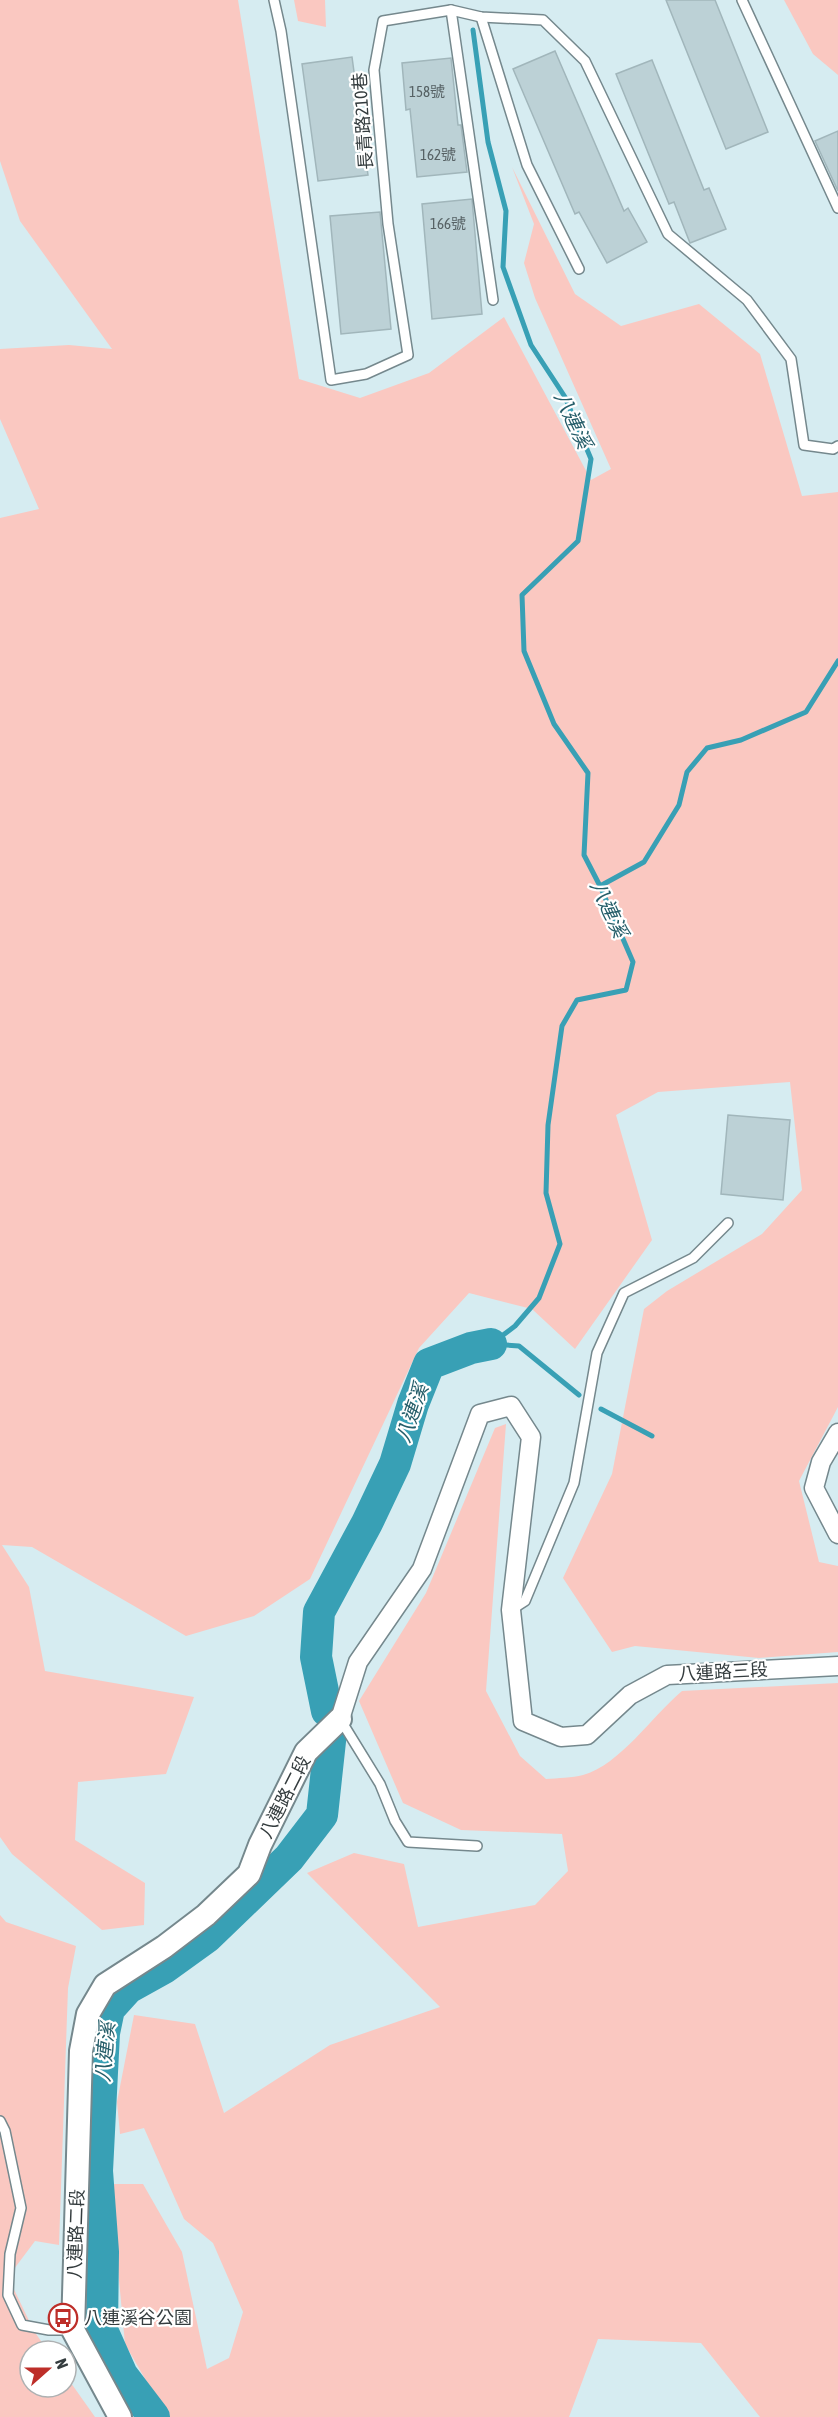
<svg xmlns="http://www.w3.org/2000/svg" width="838" height="2417" font-family="'Asap Condensed','Noto Sans TC',sans-serif">
	<style>
		.green { fill: #fac8c1 }
		.lines { fill: none; stroke-linecap: round; stroke-linejoin: round }
		.stream { stroke: #38a0b5; stroke-width: 5 }
		.river { stroke: #38a0b5; stroke-width: 32 }
		.building { fill: #bcd1d6; stroke: #a1b6bb; stroke-width: 1.5 }
		.service-casing { stroke: #75888d; stroke-width: 12 }
		.minor-casing { stroke: #75888d; stroke-width: 21 }
		.tertiary-casing { stroke: #75888d; stroke-width: 26 }
		.service { stroke: #fff; stroke-width: 9 }
		.minor { stroke: #fff; stroke-width: 18 }
		.tertiary { stroke: #fff; stroke-width: 22 }
		.labels { text-anchor: middle; stroke-width: 4.5; stroke-linejoin: round; paint-order: stroke }
		.number-label { font-size: 15px; fill: #566164 }
		.street-label { font-size: 18px; fill: #343c3e; stroke: #fff }
		.poi-label { font-size: 18px; fill: #343c3e; stroke: #fff; text-anchor: start }
		.water-label { font-size: 20px; font-style: italic; fill: #255d69; stroke: #fff }
	</style>
	<rect width="100%" height="100%" fill="#d6ecf1"/>
	<g class="green">
		<polygon points="0,0 238,0 299,379 360,398 429,373 504,317 591,480 611,469 535,298 524,263 534,224 512,167 575,294 621,326 699,304 760,354 802,496 838,492 838,1407 799,1481 819,1562 838,1566 838,1652 759,1658 635,1646 612,1652 563,1578 612,1474 644,1309 667,1291 762,1234 802,1190 790,1082 658,1092 616,1115 652,1240 575,1349 532,1309 469,1293 419,1348 310,1579 254,1616 186,1636 32,1547 2,1545 29,1587 45,1671 194,1697 166,1774 78,1782 75,1840 145,1883 144,1925 102,1930 12,1854 0,1837 0,518 39,509 0,419 0,349 69,345 112,349 20,221 0,161"/>
		<polygon points="294,0 325,0 326,27 298,21"/>
		<polygon points="784,0 838,0 838,75 813,54"/>
		<path d="M506,1424L486,1691L520,1756L546,1779C558,1778 572,1778 583,1775C620,1765 652,1716 682,1691L838,1683V2417H760L701,2343L598,2339L569,2417H167L125,2344L110,2184H143L182,2252L207,2369L229,2358L243,2312L213,2243L184,2219L144,2128L120,2134L117,2102L134,2015L195,2024L224,2113L330,2045L440,2007L307,1873L354,1853L404,1864L418,1927L535,1905L568,1871L562,1834L461,1830L403,1803L359,1701L426,1593L495,1428Z"/>
		<polygon points="0,1915 6,1922 76,1946 68,1988 59,2245 35,2241 8,2277 34,2331 48,2351 30,2351 30,2387 66,2387 66,2376 95,2417 0,2417"/>
	</g>
	<g class="lines">
		<g class="stream">
			<polyline points="473,30 488,142 506,211 503,267 531,345 565,397 591,459 578,541 522,595 524,651 554,724 588,773 584,855 600,886 633,962 626,990 577,1000 562,1026 548,1125 546,1193 560,1244 539,1298 515,1326 491,1344"/>
			<polyline points="600,886 644,862 679,805 687,772 707,748 741,740 806,712 838,661"/>
			<polyline points="491,1344 519,1346 579,1395"/>
			<polyline points="601,1409 652,1436"/>
		</g>
		<g class="river">
			<polyline points="327,1711 316,1657 319,1612 367,1523 395,1464 413,1404 429,1364 471,1348 491,1344"/>
			<polyline points="154,2417 122,2375 102,2330 103,2252 97,2171 104,2033 109,2009 128,1988 164,1968 207,1937 289,1858 322,1815 331,1732"/>
		</g>
	</g>
	<g class="building">
		<polygon points="666,0 715,0 768,132 726,149"/>
		<polygon points="555,51 624,211 628,208 647,242 607,263 579,212 575,214 513,69"/>
		<polygon points="352,57 368,175 318,181 302,64"/>
		<polygon points="451,58 458,125 461,125 467,172 417,177 410,109 406,110 402,63"/>
		<polygon points="652,60 704,190 709,188 726,229 690,243 674,202 669,204 616,74"/>
		<polygon points="838,131 838,191 815,141"/>
		<polygon points="472,199 482,314 432,319 422,204"/>
		<polygon points="380,212 391,329 341,334 330,216"/>
		<polygon points="728,1115 790,1120 783,1200 721,1194"/>
	</g>
	<g class="lines">
		<g class="service-casing">
			<g id="service">
				<polyline points="274,0 281,31 331,380 366,374 408,355 388,224 374,70 383,21 451,10 481,17 543,20 585,61 668,234 747,300 791,359 804,445 833,449 838,446"/>
				<polyline points="742,0 838,208"/>
				<polyline points="451,10 493,300"/>
				<polyline points="481,17 527,165 579,269"/>
				<polyline points="511,1610 525,1601 574,1483 597,1353 624,1293 693,1258 728,1223"/>
				<polyline points="340,1719 380,1784 395,1821 408,1842 477,1846"/>
				<polyline points="0,2121 5,2131 21,2208 10,2254 8,2295 22,2325 49,2330 73,2330"/>
			</g>
		</g>
		<g class="minor-casing">
			<g id="minor">
				<polyline points="838,1433 821,1462 814,1488 838,1534"/>
				<polyline points="340,1719 358,1662 422,1569 480,1414 511,1406 531,1437 511,1610 523,1721 561,1737 587,1735 630,1695 667,1675 838,1666"/>
			</g>
		</g>
		<g class="tertiary-casing">
			<polyline id="tertiary" points="120,2417 73,2330 81,2051 88,2014 105,1985 164,1947 206,1915 249,1874 260,1845 306,1752 340,1719"/>
		</g>
		<use href="#service" class="service"/>
		<use href="#minor" class="minor"/>
		<use href="#tertiary" class="tertiary"/>
	</g>
	<defs>
		<g id="bus-ring" transform="scale(1.5)"><circle r="9.5" fill="#fff" stroke="#bd2e29" stroke-width="1.5"/><path d="M-5-6H5V4H4V6H2V4H-2V6H-4V4H-5ZM-3.5-4V0h7V-4ZM-3.5 1.2v1.5H-2V1.2ZM2 1.2v1.5H3.5V1.2Z" fill="#bd2e29"/></g>
	</defs>
	<g fill-rule="evenodd">
		<use href="#bus-ring" x="63" y="2318"/>
	</g>
	<g class="labels">
		<g class="number-label">
			<text x="427" y="97">158號</text>
			<text x="438" y="160">162號</text>
			<text x="448" y="229">166號</text>
		</g>
		<g class="street-label">
			<text transform="translate(363 121) rotate(-94)" y="6">長青路210巷</text>
			<text transform="translate(723 1672) rotate(-3)" y="6">八連路三段</text>
			<text transform="translate(285 1797) rotate(-63)" y="6">八連路二段</text>
			<text transform="translate(76 2234) rotate(-88)" y="6">八連路二段</text>
		</g>
		<g class="poi-label">
			<text x="84" y="2324">八連溪谷公園</text>
		</g>
		<g class="water-label">
			<text transform="translate(573 420) rotate(65)" y="7">八連溪</text>
			<text transform="translate(609 909) rotate(65)" y="7">八連溪</text>
			<text transform="translate(412 1413) rotate(-71)" y="7">八連溪</text>
			<text transform="translate(105 2052) rotate(-85)" y="7">八連溪</text>
		</g>
	</g>
	<g transform="translate(48 2369) rotate(69)"><circle r="28" fill="#ffffff" stroke="#aeb1b2" stroke-width="1.5"/>
	<path d="M0-4.5L10 22L0 15L-10 22Z" fill="#bd2e29"/>
	<text y="-9" font-size="16" font-weight="bold" text-anchor="middle" fill="#343c3e">N</text>
	</g>
</svg>
